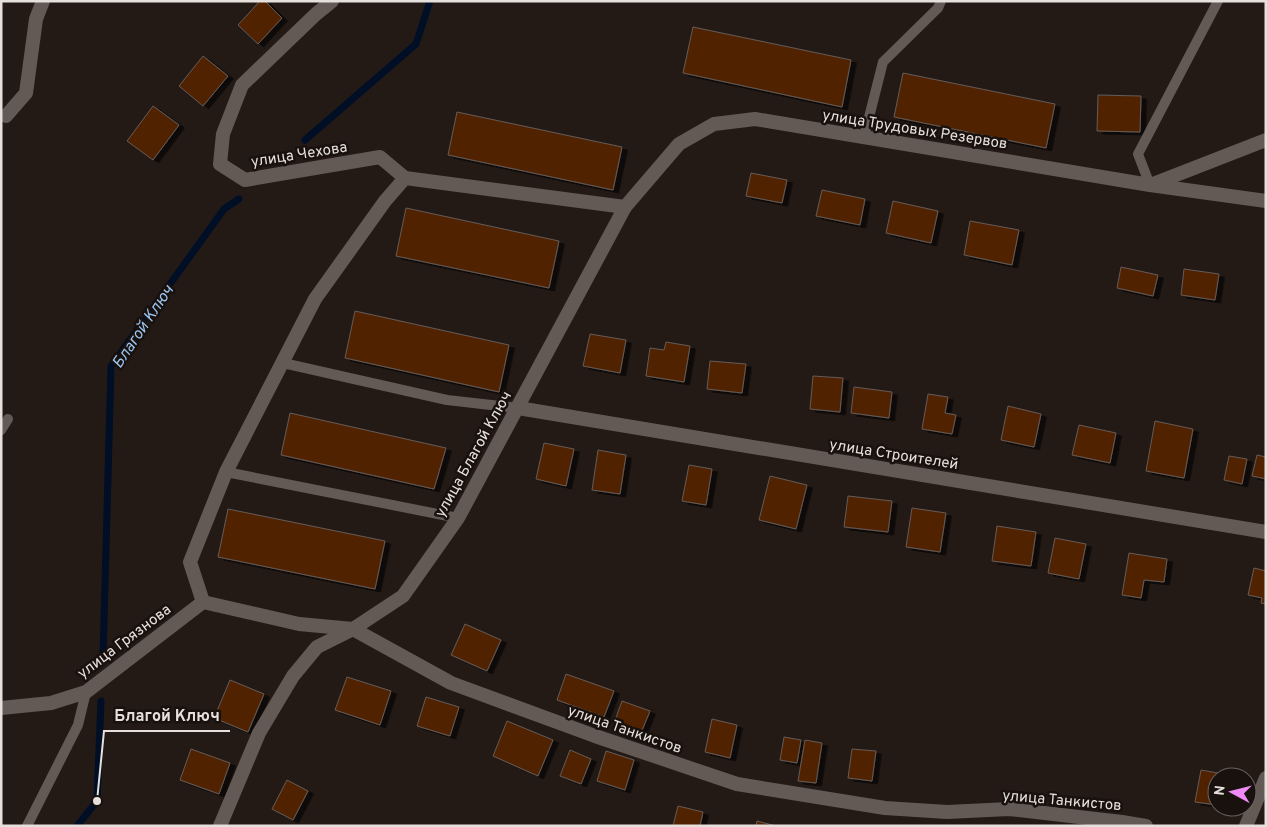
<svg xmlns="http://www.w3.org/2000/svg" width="1267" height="827" font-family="Overpass,sans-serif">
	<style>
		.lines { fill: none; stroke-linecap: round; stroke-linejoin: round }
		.stream { stroke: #000e26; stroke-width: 7 }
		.building { fill: #512406; stroke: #655b56; filter: url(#shadow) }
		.service { stroke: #645a55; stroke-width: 10 }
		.minor { stroke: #645a55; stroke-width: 14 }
		.labels { text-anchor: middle; stroke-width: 5; stroke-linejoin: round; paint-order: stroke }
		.street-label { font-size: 15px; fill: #e6e0dd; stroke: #19110d }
		.water-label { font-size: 16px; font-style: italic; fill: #9ac5f1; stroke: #19110d }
		.leader { fill: none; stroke: #e6e0dd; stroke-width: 2 }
		.callout-dot { fill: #e6e0dd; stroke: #19110d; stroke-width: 2 }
		.callout-label { font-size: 16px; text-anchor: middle; font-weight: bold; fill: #e6e0dd; stroke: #19110d; stroke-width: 5; stroke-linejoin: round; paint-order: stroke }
	</style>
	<defs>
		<filter id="shadow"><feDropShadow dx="5.5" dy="3" stdDeviation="0" flood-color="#0009"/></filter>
	</defs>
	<rect width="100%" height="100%" fill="#231a16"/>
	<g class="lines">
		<g class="stream">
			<polyline points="305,140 416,44 430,1"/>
			<polyline points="103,657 111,366 224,209 239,199"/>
			<polyline points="77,826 97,801 101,701"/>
		</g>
	</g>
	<g class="building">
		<polygon points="260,1 265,1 282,18 258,44 238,25"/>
		<polygon points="693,27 851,60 842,107 683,73"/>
		<polygon points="203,56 228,76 203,106 179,86"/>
		<polygon points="903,73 1055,104 1046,148 894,117"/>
		<polygon points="1098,95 1141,96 1140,132 1097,131"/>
		<polygon points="153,106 179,125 153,160 127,141"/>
		<polygon points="457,112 622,147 613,190 448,155"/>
		<polygon points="751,173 787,180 782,203 746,196"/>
		<polygon points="822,190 865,199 860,225 816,216"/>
		<polygon points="893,201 938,211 931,243 886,233"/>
		<polygon points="406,208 559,241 549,288 396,256"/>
		<polygon points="970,221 1019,230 1012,265 964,255"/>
		<polygon points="1121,267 1158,275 1153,296 1117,288"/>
		<polygon points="1184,269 1219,274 1215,300 1181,295"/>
		<polygon points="355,311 509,345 499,392 345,358"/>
		<polygon points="590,334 626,340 620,373 583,366"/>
		<polygon points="666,342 690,346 684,382 646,376 650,348 664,350"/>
		<polygon points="710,361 746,364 742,393 707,389"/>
		<polygon points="813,376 843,378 840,412 810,409"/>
		<polygon points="854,387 892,392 889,418 851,413"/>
		<polygon points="928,394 948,397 945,413 956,415 952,434 922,429"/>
		<polygon points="1008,406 1041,414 1034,447 1001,440"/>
		<polygon points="290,413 446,448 434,489 281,455"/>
		<polygon points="1155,421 1193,429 1184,478 1146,471"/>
		<polygon points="1079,425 1116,433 1110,463 1072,455"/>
		<polygon points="544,443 574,449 566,486 536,479"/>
		<polygon points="598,450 626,455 620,494 592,490"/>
		<polygon points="1257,455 1266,457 1266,479 1252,476"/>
		<polygon points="1229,456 1247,459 1242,484 1224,480"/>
		<polygon points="689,465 712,469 706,505 682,501"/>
		<polygon points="770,476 807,485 796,529 759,520"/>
		<polygon points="848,496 892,501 888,532 844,527"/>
		<polygon points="912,508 946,513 940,552 906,547"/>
		<polygon points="228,509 385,541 375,589 218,557"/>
		<polygon points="997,526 1036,532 1031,566 992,561"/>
		<polygon points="1055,538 1086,544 1079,579 1048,573"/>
		<polygon points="1129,553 1167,559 1164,582 1144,580 1141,598 1122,595"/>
		<polygon points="1254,568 1266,571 1266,604 1261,603 1262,598 1248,595"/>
		<polygon points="465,624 501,640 487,671 451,655"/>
		<polygon points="566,674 614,691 604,717 557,700"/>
		<polygon points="347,677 391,691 380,725 335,710"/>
		<polygon points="230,680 264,694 248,732 214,718"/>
		<polygon points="426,697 459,707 450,736 417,726"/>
		<polygon points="622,701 650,711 641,733 614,723"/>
		<polygon points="712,719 737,725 730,758 705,752"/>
		<polygon points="507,721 553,740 538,776 493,756"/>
		<polygon points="784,737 801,740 797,763 780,760"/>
		<polygon points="805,740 822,743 816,783 798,781"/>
		<polygon points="191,749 230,763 219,794 180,780"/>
		<polygon points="852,749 876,751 872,781 848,778"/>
		<polygon points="570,750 591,759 581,784 560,776"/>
		<polygon points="606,751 634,760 625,790 597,781"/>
		<polygon points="1201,770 1240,777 1217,777 1217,805 1195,802"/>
		<polygon points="287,780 308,791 293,820 272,809"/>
		<polygon points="678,806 703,812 700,826 673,826"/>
		<polygon points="757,821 776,826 756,826"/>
	</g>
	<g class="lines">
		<g class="service">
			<polyline points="864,137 883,62 938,8 941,1"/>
			<polyline points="1150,185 1138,154 1218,1"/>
			<polyline points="283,363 447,400 518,408"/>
			<polyline points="1,430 8,419"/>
			<polyline points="226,472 458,518"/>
			<polyline points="27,826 78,725 86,692"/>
		</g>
		<g class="minor">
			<polyline points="332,1 316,14 242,85 223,134 220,164 245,180 380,157 405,178"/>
			<polyline points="6,116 26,93 36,19 43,1"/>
			<polyline points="1153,184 1266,140"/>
			<polyline points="518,408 1266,532"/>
			<polyline points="203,602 299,624 353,629 403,596 458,518 625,207 679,144 714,124 755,119 1150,185 1266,201"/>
			<polyline points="203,602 190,562 226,472 315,299 385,201 405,178 625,207"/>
			<polyline points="1,708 51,703 86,692 203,602"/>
			<polyline points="220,826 259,733 293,676 317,647 353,629 451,683 595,736 737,784 885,808 947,812 1009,809 1122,822 1146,826"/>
			<polyline points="1246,826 1266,778"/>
		</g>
	</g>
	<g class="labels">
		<g class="street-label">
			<text transform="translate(915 129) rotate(9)" y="5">улица Трудовых Резервов</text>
			<text transform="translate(299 154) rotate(-9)" y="5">улица Чехова</text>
			<text transform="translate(473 454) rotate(-61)" y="5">улица Благой Ключ</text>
			<text transform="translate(894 454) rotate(9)" y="5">улица Строителей</text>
			<text transform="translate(124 641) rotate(-37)" y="5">улица Грязнова</text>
			<text transform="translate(625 729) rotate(19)" y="5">улица Танкистов</text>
			<text transform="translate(1062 800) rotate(5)" y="5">улица Танкистов</text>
		</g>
		<g class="water-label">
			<text transform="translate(142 326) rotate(-56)" y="6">Благой Ключ</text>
		</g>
	</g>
	<path class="leader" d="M97 801L104 731H230"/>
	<circle class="callout-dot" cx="97" cy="801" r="5"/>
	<g class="callout-label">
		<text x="167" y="721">Благой Ключ</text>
	</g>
	<rect width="1267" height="827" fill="none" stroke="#e6e0dd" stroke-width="5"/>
	<g transform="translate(1232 792) rotate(277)"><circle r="24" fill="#19110d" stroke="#6b6460"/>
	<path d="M0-4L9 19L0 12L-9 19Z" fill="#f08bf5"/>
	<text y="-8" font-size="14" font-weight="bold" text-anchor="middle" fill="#e6e0dd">N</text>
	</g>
</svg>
